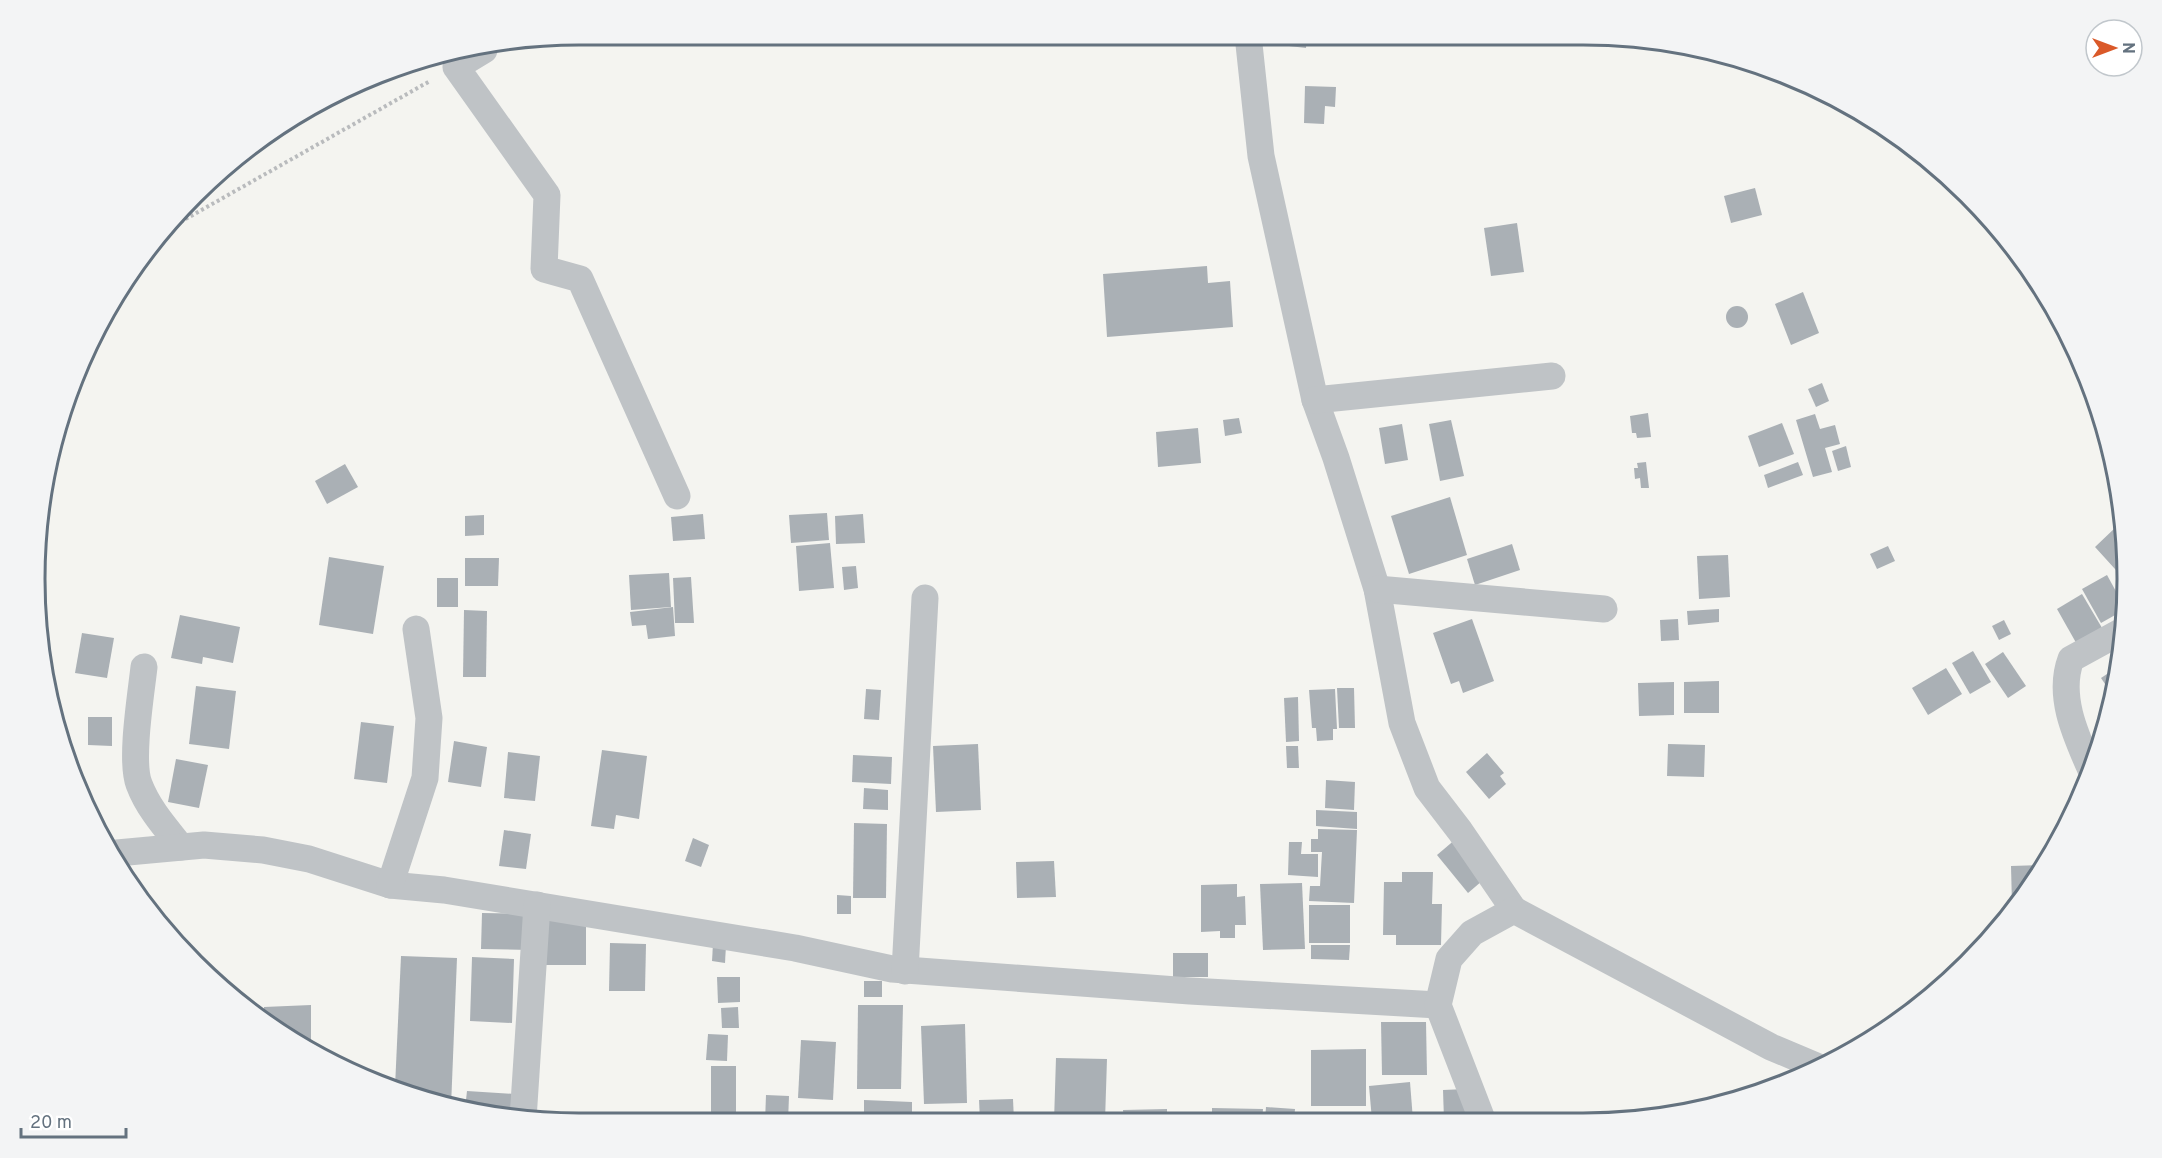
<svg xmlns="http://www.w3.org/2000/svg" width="2162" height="1158" font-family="Overpass,sans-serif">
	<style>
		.building { fill: #aab0b5 }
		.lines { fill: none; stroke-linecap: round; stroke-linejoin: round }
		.path { stroke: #b9bbbd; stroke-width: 4; stroke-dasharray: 3 3; stroke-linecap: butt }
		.street { stroke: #bfc3c6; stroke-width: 27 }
		.rim { fill: none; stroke: #64727f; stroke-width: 3 }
	</style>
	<rect width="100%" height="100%" fill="#f4f4f0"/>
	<g class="building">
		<polygon points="1290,35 1307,35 1306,48 1289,46"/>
		<polygon points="1305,86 1336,87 1335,107 1325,106 1324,124 1304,123"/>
		<polygon points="1755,188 1762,215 1731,223 1724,196"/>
		<polygon points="1517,223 1524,272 1491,276 1484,228"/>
		<polygon points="1207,266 1208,283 1230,281 1233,327 1107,337 1103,274"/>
		<polygon points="1803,292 1819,333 1791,345 1775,304"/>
		<circle cx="1737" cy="317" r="11"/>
		<polygon points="1822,383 1829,401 1816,407 1808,389"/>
		<polygon points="1648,413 1651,437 1637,438 1636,433 1632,433 1630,416"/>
		<polygon points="1815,414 1820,429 1835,425 1840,444 1825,448 1832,472 1813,477 1796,420"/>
		<polygon points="1239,418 1242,433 1225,436 1223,420"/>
		<polygon points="1451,420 1464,476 1440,481 1429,424"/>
		<polygon points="1782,423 1794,454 1759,467 1748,436"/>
		<polygon points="1402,424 1408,460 1385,464 1379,428"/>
		<polygon points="1198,428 1201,463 1158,467 1156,432"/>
		<polygon points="1846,446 1851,467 1838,471 1832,451"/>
		<polygon points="1646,462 1649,488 1641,488 1640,478 1635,479 1634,468 1638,468 1637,463"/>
		<polygon points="1798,462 1803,475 1768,488 1764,475"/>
		<polygon points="345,464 358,487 327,504 315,481"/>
		<polygon points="1450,497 1467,555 1409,574 1391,516"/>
		<polygon points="827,513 829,540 791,543 789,515"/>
		<polygon points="703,514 705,539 673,541 671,517"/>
		<polygon points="863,514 865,543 836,544 835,516"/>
		<polygon points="484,515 484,535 465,536 465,516"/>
		<polygon points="2116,527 2125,537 2126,543 2126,548 2121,552 2126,558 2125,580 2095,547"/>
		<polygon points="830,543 834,588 799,591 796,546"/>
		<polygon points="1512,544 1520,570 1475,585 1467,559"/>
		<polygon points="1888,546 1895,561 1877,569 1870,554"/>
		<polygon points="1728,555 1730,597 1699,599 1697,556"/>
		<polygon points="329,557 384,566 373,634 319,625"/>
		<polygon points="465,558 499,558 498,586 465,586"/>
		<polygon points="856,566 858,588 844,590 842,567"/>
		<polygon points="669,573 671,607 631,610 629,575"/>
		<polygon points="2107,575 2124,606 2124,610 2101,623 2082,589"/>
		<polygon points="691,577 694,623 675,623 673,578"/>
		<rect x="437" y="578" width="21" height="29"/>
		<polygon points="2082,594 2105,633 2079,648 2057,609"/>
		<polygon points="673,607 675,636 648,639 646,625 632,626 630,612"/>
		<polygon points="1719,609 1719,622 1688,625 1687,611"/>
		<polygon points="464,610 487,611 486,677 463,677"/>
		<polygon points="180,615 240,627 233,663 203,657 202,664 171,658"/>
		<polygon points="1472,619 1494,681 1463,693 1459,681 1451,684 1433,633"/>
		<polygon points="1678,619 1679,640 1661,641 1660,620"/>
		<polygon points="2004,620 2011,634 1999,640 1992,626"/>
		<polygon points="82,633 114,638 107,678 75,673"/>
		<polygon points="1973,651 1991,682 1970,694 1952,663"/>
		<polygon points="2003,652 2026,686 2008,698 1985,664"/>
		<polygon points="2119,666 2113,692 2111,693 2101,678"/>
		<polygon points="1946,668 1962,694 1928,715 1912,688"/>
		<polygon points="1719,681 1719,713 1684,713 1684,682"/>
		<polygon points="1674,682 1674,715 1639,716 1638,683"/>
		<polygon points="196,686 236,691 229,749 189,744"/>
		<polygon points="1337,688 1354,688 1355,728 1339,728"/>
		<polygon points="866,689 881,690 879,720 864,719"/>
		<polygon points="1335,689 1337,729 1333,729 1333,740 1317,741 1316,728 1312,728 1309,690"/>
		<polygon points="1298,697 1299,741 1286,742 1284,698"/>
		<polygon points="88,717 112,717 112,746 88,745"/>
		<polygon points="361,722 394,726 387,783 354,779"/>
		<polygon points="454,741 487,747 481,787 448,782"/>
		<polygon points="978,744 981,810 936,812 933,746"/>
		<polygon points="1668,744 1705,745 1704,777 1667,776"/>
		<polygon points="1286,746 1298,746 1299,768 1287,768"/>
		<polygon points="602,750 647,756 639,819 616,815 614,829 591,826"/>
		<polygon points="508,752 540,756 535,801 504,798"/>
		<polygon points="1487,753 1504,773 1500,776 1506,784 1489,799 1466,772"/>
		<polygon points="853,755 892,757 891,784 852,782"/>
		<polygon points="176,759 208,765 199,808 168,802"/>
		<polygon points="1326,780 1355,782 1354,810 1325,808"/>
		<polygon points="864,788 888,790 888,810 863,809"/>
		<polygon points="1316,810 1357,812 1357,829 1316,826"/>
		<polygon points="854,823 887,824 886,898 853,898"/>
		<polygon points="1318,829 1357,830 1354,903 1309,901 1310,886 1320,886 1322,852 1311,852 1311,839 1318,839"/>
		<polygon points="504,830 531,834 526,869 499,866"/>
		<polygon points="693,838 709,845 701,867 685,861"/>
		<polygon points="1457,838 1482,881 1468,893 1437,855"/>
		<polygon points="1289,842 1302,842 1301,854 1318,854 1318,877 1288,875"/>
		<polygon points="1054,861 1056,897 1017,898 1016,862"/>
		<polygon points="2045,865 2016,905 2012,905 2011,866"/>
		<polygon points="1402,872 1433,872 1432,904 1442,904 1441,945 1396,945 1396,935 1383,935 1384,882 1402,882"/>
		<polygon points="1302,883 1305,949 1263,950 1260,884"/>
		<polygon points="1237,884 1237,897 1245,896 1246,925 1235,925 1235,938 1220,938 1220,931 1201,932 1201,885"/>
		<polygon points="837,895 851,896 851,914 837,914"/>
		<rect x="1309" y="905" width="41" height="38"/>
		<polygon points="482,913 532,914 530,950 481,949"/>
		<rect x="542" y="920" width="44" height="45"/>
		<polygon points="610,943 646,944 645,991 609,991"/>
		<polygon points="713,944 726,945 725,963 712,961"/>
		<polygon points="1311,945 1350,945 1349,960 1311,959"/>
		<rect x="1173" y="953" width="35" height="24"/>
		<polygon points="401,956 457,958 451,1107 438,1105 395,1087"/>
		<polygon points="472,957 514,959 512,1023 470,1021"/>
		<polygon points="717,977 740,977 740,1002 718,1003"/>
		<rect x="864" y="981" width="18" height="16"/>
		<polygon points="311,1005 311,1053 264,1015 264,1007"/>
		<polygon points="858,1005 903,1005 901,1089 857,1089"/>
		<polygon points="738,1007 739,1028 722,1028 721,1008"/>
		<polygon points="1381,1022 1426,1022 1427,1075 1382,1075"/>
		<polygon points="965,1024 967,1103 924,1104 921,1026"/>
		<polygon points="708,1034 728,1035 727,1061 706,1060"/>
		<polygon points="801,1040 836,1042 833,1100 798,1098"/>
		<polygon points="1366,1049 1366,1106 1311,1106 1311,1050"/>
		<polygon points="1056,1058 1107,1059 1105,1121 1054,1121"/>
		<rect x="711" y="1066" width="25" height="52"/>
		<polygon points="1410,1082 1413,1120 1372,1120 1369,1086"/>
		<polygon points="1466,1089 1467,1119 1444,1120 1443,1090"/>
		<polygon points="467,1091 515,1094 513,1117 465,1109"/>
		<polygon points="766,1095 789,1096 788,1122 765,1122"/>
		<polygon points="1013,1099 1014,1121 980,1121 979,1100"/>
		<polygon points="864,1100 912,1102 912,1121 864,1121"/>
		<polygon points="1266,1107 1295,1109 1294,1120 1265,1120"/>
		<polygon points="1212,1108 1263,1109 1262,1120 1212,1120"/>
		<polygon points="1167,1109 1167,1120 1124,1121 1123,1110"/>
		<polygon points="1309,1112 1353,1115 1352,1120 1308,1120"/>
		<polygon points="1438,1114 1439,1120 1419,1120 1419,1116"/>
	</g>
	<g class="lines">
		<polyline class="path" points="175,225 430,81"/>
		<g class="street">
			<polyline points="1248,35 1261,156 1315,400 1336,458 1377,589 1402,723 1427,788 1460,831 1514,910"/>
			<polyline points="484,50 456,67 547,195 544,269 580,279 677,496"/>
			<polyline points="1315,400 1552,376"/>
			<polyline points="1377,589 1604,609"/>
			<path d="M144,667C141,694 130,761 139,784C148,808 165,827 181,847"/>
			<path d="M2091,770C2076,736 2057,696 2071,659L2124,630"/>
			<polyline points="117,853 204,845 263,850 309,859 390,885 444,890 795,948 892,969 1190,991 1438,1005"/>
			<polyline points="390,885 425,778 429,718 416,629"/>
			<polyline points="905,971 925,598"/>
			<polyline points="523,1119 537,905"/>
			<polyline points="1482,1119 1438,1005 1449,959 1472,933 1514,910 1771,1047 1816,1066"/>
		</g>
	</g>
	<path d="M0 0H2162V1158H0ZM579 45H1583A534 534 0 0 1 2117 579V579A534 534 0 0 1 1583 1113H579A534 534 0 0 1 45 579V579A534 534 0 0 1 579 45Z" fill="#f3f4f5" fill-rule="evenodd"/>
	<path class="rim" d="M579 45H1583A534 534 0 0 1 2117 579V579A534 534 0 0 1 1583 1113H579A534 534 0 0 1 45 579V579A534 534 0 0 1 579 45Z"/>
	<g transform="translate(2114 48) rotate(90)"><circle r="28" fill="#ffffff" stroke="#c1c7cc" stroke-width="1.5"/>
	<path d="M0-4.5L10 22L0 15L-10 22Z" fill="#da5929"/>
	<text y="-9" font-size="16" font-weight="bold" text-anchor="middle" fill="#64727f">N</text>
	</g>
	<path d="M21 1128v9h105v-9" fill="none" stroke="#64727f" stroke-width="3"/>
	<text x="30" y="1128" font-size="18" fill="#64727f" stroke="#ffffff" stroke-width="4.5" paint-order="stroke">20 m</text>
</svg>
